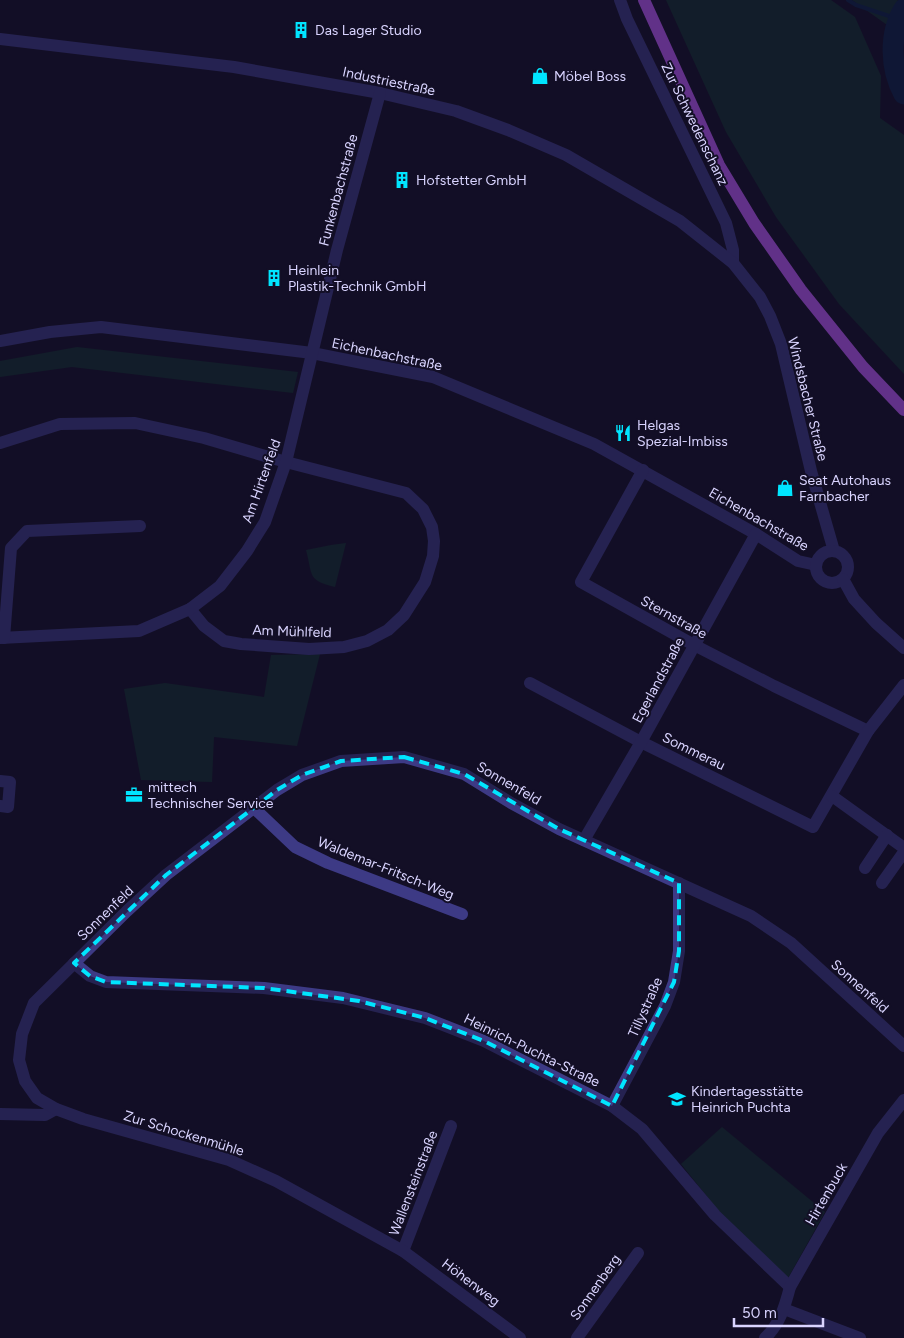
<svg xmlns="http://www.w3.org/2000/svg" width="904" height="1338" font-family="Figtree,sans-serif">
	<style>
		.green { fill: #12302f }
		.lines { fill: none; stroke-linecap: round; stroke-linejoin: round }
		.stream { stroke: #0c2248; stroke-width: 4 }
		.river { stroke: #0c2248; stroke-width: 21 }
		.minor { stroke: #3d3a85; stroke-width: 12 }
		.major { stroke: #c25bff; stroke-width: 12 }
		.marked { fill: none; stroke: #00e5ff; stroke-width: 4; stroke-dasharray: 10 6; stroke-linejoin: round }
		.labels { text-anchor: middle; stroke-width: 4; stroke-linejoin: round; paint-order: stroke }
		.poi-label { font-size: 14px; fill: #d9d4ff; stroke: #130f26; text-anchor: start }
		.street-label { font-size: 14px; fill: #d9d4ff; stroke: #130f26 }
	</style>
	<rect width="100%" height="100%" fill="#130f26"/>
	<g class="green">
		<polygon points="666,0 831,0 855,17 881,76 880,118 904,135 904,374 839,304 776,217 726,132"/>
		<polygon points="852,0 897,0 904,5 904,37"/>
		<polygon points="77,347 298,372 293,393 72,367 0,377 0,361"/>
		<path d="M346,543L335,587C307,580 313,576 306,550L331,545Z"/>
		<polygon points="320,654 297,746 214,737 212,782 141,780 124,689 165,683 264,697 271,655"/>
		<polygon points="722,1127 825,1212 788,1278 717,1209 681,1164"/>
	</g>
	<g class="lines">
		<polyline class="stream" points="848,0 856,5 898,19"/>
		<path class="river" d="M904,9C889,33 890,69 904,94"/>
		<g class="minor">
			<polyline points="620,0 627,19 726,223 733,250 733,263"/>
			<polyline points="0,39 234,67 380,93 456,111 508,130 566,155 680,221 733,263 760,297 770,316 781,344 811,471 834,551"/>
			<polyline points="0,341 50,332 101,327 312,353 433,377 594,444 756,534 798,561 816,565"/>
			<polyline points="0,443 60,424 135,423 204,438 286,462 406,493 423,509 432,527 434,541 433,556 425,582 404,615 388,630 367,641 344,647 309,649 241,644 224,641 204,626 190,609"/>
			<polyline points="643,470 581,582 694,645 774,686 868,731"/>
			<circle cx="832" cy="567" r="16"/>
			<polyline points="843,579 854,599 876,623 904,648"/>
			<polyline points="0,638 139,631 190,609 220,586 247,551 265,522 286,462 337,250 380,93"/>
			<polyline points="4,638 11,548 27,531 140,526"/>
			<polyline points="530,683 641,742 813,827 868,731 904,685"/>
			<polyline points="0,781 10,782 8,807 0,806"/>
			<polyline points="832,796 904,848"/>
			<polyline points="255,809 295,847 328,863 462,914"/>
			<polyline points="584,840 641,742 756,534"/>
			<polyline points="865,868 887,835"/>
			<polyline points="882,883 904,852"/>
			<polyline points="74,963 90,976 106,982 264,988 343,998 425,1018 484,1041 612,1106 642,1129 715,1215 790,1287"/>
			<polyline points="612,1106 665,1006 674,982 679,951 679,883"/>
			<polyline points="0,1114 45,1115 56,1109"/>
			<polyline points="403,1251 451,1126"/>
			<polyline points="784,1309 860,1338"/>
			<polyline points="520,1338 403,1251 276,1181 229,1160 83,1119 56,1109 37,1098 25,1081 19,1060 22,1034 34,1003 127,911 166,875 277,790 302,775 341,761 404,757 464,774 511,803 559,829 751,916 791,943 904,1046"/>
			<polyline points="577,1338 638,1253"/>
			<path d="M765,1338C780,1324 785,1306 790,1287L878,1133L904,1100"/>
		</g>
		<polyline class="major" points="644,0 719,165 754,223 801,290 863,367 904,410"/>
	</g>
	<path d="M0 0H904V1338H0ZM404,757L464,774L559,829L679,883V951L674,982L612,1106L484,1041L425,1018L359,1001L264,988L106,982L90,976L74,963L166,875L277,790L302,775L341,761Z" fill="#130f26" fill-opacity=".55" fill-rule="evenodd"/>
	<path class="marked" d="M404,757L464,774L559,829L679,883V951L674,982L612,1106L484,1041L425,1018L359,1001L264,988L106,982L90,976L74,963L166,875L277,790L302,775L341,761Z"/>
	<defs>
		<g id="building-bare" transform="scale(1.35)"><path d="M-4-6H4V6H1V3H-1V6H-4ZM-2.5-4.3h1.7v1.8h-1.7ZM.8-4.3h1.7v1.8H.8ZM-2.5-1h1.7V.8h-1.7ZM.8-1h1.7V.8H.8Z" fill="#00e5ff" stroke="#130f26" stroke-width="2.5" paint-order="stroke"/></g>
		<g id="shop-bare" transform="scale(1.35)"><path d="M-5-2.5h2.3a2.7 3.5 0 0 1 5.4 0H5L5.5 6h-11ZM-1.5-2.5h3a1.5 2.3 0 0 0-3 0Z" fill="#00e5ff" stroke="#130f26" stroke-width="2.5" paint-order="stroke"/></g>
		<g id="restaurant-bare" transform="scale(1.35)"><path d="M-5-6h1v4h1v-4h1v4h1v-4h1v5L-1.5 .5V6h-2V.5L-5-1ZM5-6V6H3V1.5H1.5Q1.5-4 5-6Z" fill="#00e5ff" stroke="#130f26" stroke-width="2.5" paint-order="stroke"/></g>
		<g id="office-bare" transform="scale(1.35)"><path d="M-6-3h4V-5.5h4V-3h4V5H-6ZM-1-4.5V-3h2v-1.5ZM-6 0V1H6V0Z" fill="#00e5ff" stroke="#130f26" stroke-width="2.5" paint-order="stroke"/></g>
		<g id="school-bare" transform="scale(1.35)"><path d="M0-5L7-2L0 1L-7-2ZM-4 1L0 2.5L4 1V4Q0 6-4 4Z" fill="#00e5ff" stroke="#130f26" stroke-width="2.5" paint-order="stroke"/></g>
	</defs>
	<g fill-rule="evenodd">
		<use href="#building-bare" x="301" y="30"/>
		<use href="#shop-bare" x="540" y="76"/>
		<use href="#building-bare" x="402" y="180"/>
		<use href="#building-bare" x="274" y="278"/>
		<use href="#restaurant-bare" x="623" y="433"/>
		<use href="#shop-bare" x="785" y="488"/>
		<use href="#office-bare" x="134" y="795"/>
		<use href="#school-bare" x="677" y="1099"/>
	</g>
	<g class="labels">
		<g class="poi-label">
			<text x="315" y="35">Das Lager Studio</text>
			<text x="554" y="81">Möbel Boss</text>
			<text x="416" y="185">Hofstetter GmbH</text>
			<text x="288" y="275">Heinlein<tspan x="288" dy="16">Plastik-Technik GmbH</tspan></text>
			<text x="637" y="430">Helgas<tspan x="637" dy="16">Spezial-Imbiss</tspan></text>
			<text x="799" y="485">Seat Autohaus<tspan x="799" dy="16">Farnbacher</tspan></text>
			<text x="148" y="792">mittech<tspan x="148" dy="16">Technischer Service</tspan></text>
			<text x="691" y="1096">Kindertagesstätte<tspan x="691" dy="16">Heinrich Puchta</tspan></text>
		</g>
		<g class="street-label">
			<text transform="translate(389 81) rotate(12)" y="5">Industriestraße</text>
			<text transform="translate(695 124) rotate(64)" y="5">Zur Schwedenschanz</text>
			<text transform="translate(338 190) rotate(-75)" y="5">Funkenbachstraße</text>
			<text transform="translate(387 354) rotate(12)" y="5">Eichenbachstraße</text>
			<text transform="translate(808 399) rotate(76)" y="5">Windsbacher Straße</text>
			<text transform="translate(261 481) rotate(-70)" y="5">Am Hirtenfeld</text>
			<text transform="translate(759 519) rotate(30)" y="5">Eichenbachstraße</text>
			<text transform="translate(674 617) rotate(29)" y="5">Sternstraße</text>
			<text transform="translate(292 631) rotate(2)" y="5">Am Mühlfeld</text>
			<text transform="translate(658 680) rotate(-62)" y="5">Egerlandstraße</text>
			<text transform="translate(694 751) rotate(26)" y="5">Sommerau</text>
			<text transform="translate(509 783) rotate(30)" y="5">Sonnenfeld</text>
			<text transform="translate(386 868) rotate(22)" y="5">Waldemar-Fritsch-Weg</text>
			<text transform="translate(105 913) rotate(-44)" y="5">Sonnenfeld</text>
			<text transform="translate(860 986) rotate(42)" y="5">Sonnenfeld</text>
			<text transform="translate(645 1007) rotate(-66)" y="5">Tillystraße</text>
			<text transform="translate(532 1050) rotate(26)" y="5">Heinrich-Puchta-Straße</text>
			<text transform="translate(184 1133) rotate(17)" y="5">Zur Schockenmühle</text>
			<text transform="translate(413 1183) rotate(-69)" y="5">Wallensteinstraße</text>
			<text transform="translate(826 1194) rotate(-60)" y="5">Hirtenbuck</text>
			<text transform="translate(471 1282) rotate(37)" y="5">Höhenweg</text>
			<text transform="translate(595 1287) rotate(-55)" y="5">Sonnenberg</text>
		</g>
	</g>
	<path d="M734 1318v8h89v-8" fill="none" stroke="#d9d4ff" stroke-width="2.5"/>
	<text x="742" y="1318" font-size="15" fill="#d9d4ff" stroke="#130f26" stroke-width="4" paint-order="stroke">50 m</text>
</svg>
